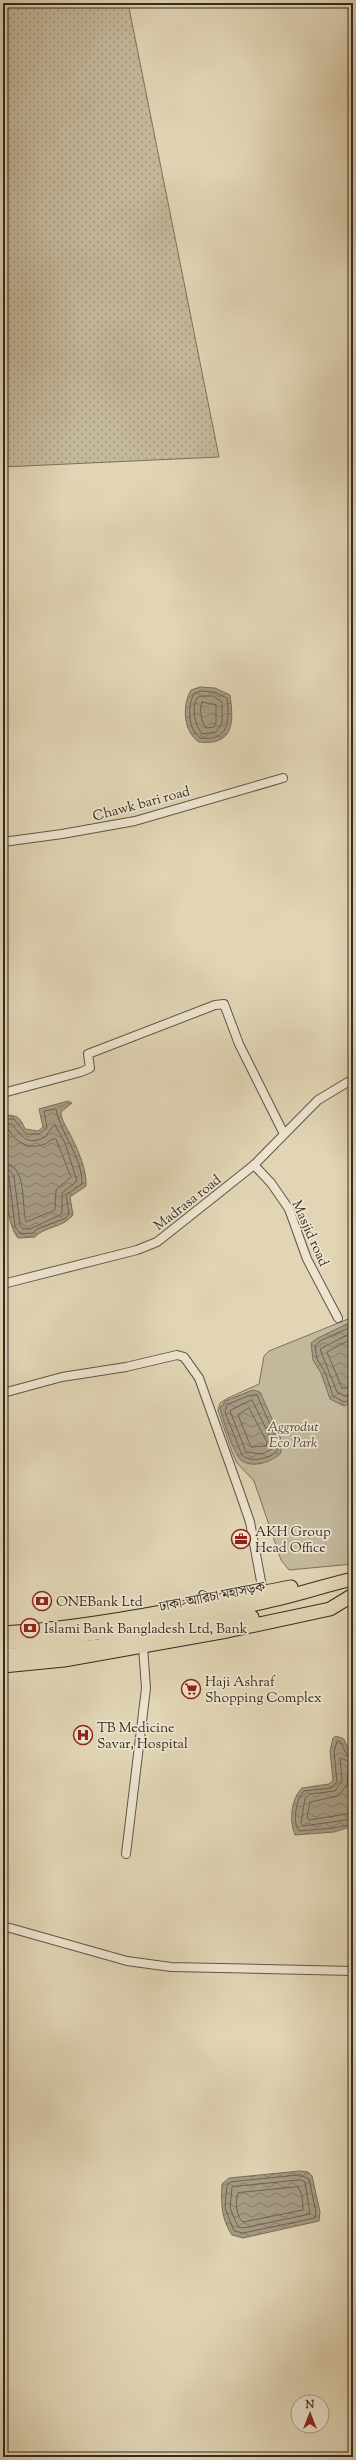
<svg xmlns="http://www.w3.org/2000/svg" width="356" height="2460" font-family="'Sorts Mill Goudy','Noto Serif Bengali',serif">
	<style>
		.grass { fill: url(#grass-dots); stroke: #7c715e }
		.green { fill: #c4b89c; stroke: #7c715e }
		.water { fill: url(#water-waves); stroke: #786e5c }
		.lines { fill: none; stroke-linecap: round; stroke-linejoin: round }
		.shore { stroke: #6d6252; stroke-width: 1 }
		.minor-casing { stroke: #5f5546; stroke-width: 10 }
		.trunk-casing { stroke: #342a21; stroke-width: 15 }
		.minor { stroke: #ece4cf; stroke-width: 8 }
		.trunk { stroke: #e1d5b5; stroke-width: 13 }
		.labels { text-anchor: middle; stroke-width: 3.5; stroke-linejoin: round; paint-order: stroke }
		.street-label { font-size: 14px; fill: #342a21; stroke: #ece4cf }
		.park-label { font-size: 14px; font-style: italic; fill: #51463a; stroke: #ece4cf }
		.poi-label { font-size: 14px; fill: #342a21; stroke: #ece4cf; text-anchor: start }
	</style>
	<defs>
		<pattern id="grass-dots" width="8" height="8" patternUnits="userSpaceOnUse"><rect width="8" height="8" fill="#c4b89c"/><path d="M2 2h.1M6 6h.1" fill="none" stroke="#a0967f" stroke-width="1.8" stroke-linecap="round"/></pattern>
		<pattern id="water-waves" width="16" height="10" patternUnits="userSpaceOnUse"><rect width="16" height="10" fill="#a69b83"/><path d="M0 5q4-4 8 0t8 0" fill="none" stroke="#887f6b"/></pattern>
	</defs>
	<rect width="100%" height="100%" fill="#e1d5b5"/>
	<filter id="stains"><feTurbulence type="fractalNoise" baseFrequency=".005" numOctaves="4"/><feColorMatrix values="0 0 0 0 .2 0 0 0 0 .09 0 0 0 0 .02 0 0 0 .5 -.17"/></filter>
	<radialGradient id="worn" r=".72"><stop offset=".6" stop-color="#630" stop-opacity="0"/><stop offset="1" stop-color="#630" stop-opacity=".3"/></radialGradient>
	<polygon class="grass" points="3,3 128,3 219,457 3,467"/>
	<polygon class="green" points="353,1317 353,1564 289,1570 281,1560 254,1481 237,1463 232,1452 218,1410 220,1403 228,1398 259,1384 264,1356 269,1351"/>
	<g class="water">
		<path d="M200,687L215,688L230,695C234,722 234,746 199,742C183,732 182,705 191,690Z"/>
		<path d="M68,1101L72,1103L61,1112C61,1121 68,1129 72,1138C79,1152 87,1171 86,1186L70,1197L73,1215C63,1228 43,1227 35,1237L18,1238C1,1217 3,1143 3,1115C16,1115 20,1116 25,1129L38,1131L43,1127L39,1109Z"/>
		<polygon points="353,1321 353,1402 344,1406 330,1399 321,1373 313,1360 311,1343 318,1338"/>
		<path d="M253,1390L260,1392L281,1439V1453C272,1462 252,1469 241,1460C234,1454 222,1418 220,1408L225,1401Z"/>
		<path d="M336,1736L344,1739L353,1761V1826L334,1832L295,1835C289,1820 291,1799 302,1788L329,1784L333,1780L330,1751L333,1738Z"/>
		<path d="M300,2171L308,2172L312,2176L320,2212L319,2221L243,2238L232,2235C221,2218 221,2204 222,2184L229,2178Z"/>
	</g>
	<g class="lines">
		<g class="shore">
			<path d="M201,691L214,692L227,698C230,720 229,742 200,738C188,730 187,705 194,694Z"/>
			<path d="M202,696H213L222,702V723L216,732L202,734C195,725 191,708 197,698Z"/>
			<path d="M202,702L216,705V722L214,727L206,728C201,722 199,709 202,702Z"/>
			<path d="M3,1119H14L26,1134H39L47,1128L44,1111L56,1109C60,1132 83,1159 82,1184L66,1195L69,1214L66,1218L37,1229L33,1233L21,1234L15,1227L9,1177L3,1174"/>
			<path d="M3,1124H12C22,1137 27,1146 45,1137L53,1126L55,1125L65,1143L77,1181L62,1193V1214L30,1229H23L20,1225L14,1176L9,1170L3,1169"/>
			<path d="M3,1130H9C16,1143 30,1150 45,1144C49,1142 52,1138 56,1139L71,1177L56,1190L55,1210L26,1222C21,1205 28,1164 3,1163"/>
			<polyline points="353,1326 320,1341 315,1346 317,1359 325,1372 333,1396 344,1402 353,1399"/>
			<polyline points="353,1332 320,1349 337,1392 344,1396 353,1394"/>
			<polyline points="353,1338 327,1352 342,1388 353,1388"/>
			<path d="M251,1395H257L277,1440V1451C269,1459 250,1463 242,1455L225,1412L227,1405Z"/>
			<polygon points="252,1400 272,1441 272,1449 262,1454 246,1452 230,1411"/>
			<polygon points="249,1408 267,1442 266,1446 251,1447 238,1415"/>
			<path d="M353,1758L348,1757L340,1741H337L334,1752L337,1782L331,1788L304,1791C296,1799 292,1822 299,1831L333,1828L353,1824"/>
			<polyline points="353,1763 340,1758 342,1781 335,1791 310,1794 305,1798 301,1824 303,1826 353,1819"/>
			<polyline points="353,1769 348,1770 347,1785 338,1796 310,1802 307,1818 309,1820 353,1813"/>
			<polygon points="300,2175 309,2179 316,2212 315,2218 243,2233 234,2231 225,2208 227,2185 231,2182"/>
			<polygon points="301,2180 305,2182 310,2214 243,2228 238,2227 230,2208 232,2187"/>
			<path d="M298,2187L302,2195L303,2210L243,2222C236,2217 235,2201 238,2193Z"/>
		</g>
		<g class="minor-casing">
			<g id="minor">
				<polyline points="3,842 62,834 135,821 283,778"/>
				<polyline points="3,1093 81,1072 90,1068 88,1054 215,1005 224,1004 239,1044 284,1134"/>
				<polyline points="254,1165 271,1183 289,1209 307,1259 338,1318"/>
				<polyline points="3,1284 137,1250 157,1242 210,1200 254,1165 318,1100 353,1079"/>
				<polyline points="3,1393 62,1377 126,1367 177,1355 184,1357 199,1378 240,1493 250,1522 263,1592"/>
				<polyline points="126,1854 146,1688 143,1647"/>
				<polyline points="3,1926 127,1961 171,1967 353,1971"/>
			</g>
		</g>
		<g class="trunk-casing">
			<g id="trunk">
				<path d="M3,1633C100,1627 196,1605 291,1587"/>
				<path d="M3,1643C94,1636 185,1621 273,1600C300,1594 326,1585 353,1579"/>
				<polyline points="3,1656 99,1646 252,1617"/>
				<polyline points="3,1666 64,1660 227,1631 330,1609 353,1595"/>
			</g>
		</g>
		<use href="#minor" class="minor"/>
		<use href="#trunk" class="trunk"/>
	</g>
	<defs>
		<g id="office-ring" transform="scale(1)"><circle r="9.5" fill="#ece4cf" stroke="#8f2418" stroke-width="1.5"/><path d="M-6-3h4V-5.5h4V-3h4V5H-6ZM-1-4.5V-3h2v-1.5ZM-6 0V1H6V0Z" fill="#8f2418"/></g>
		<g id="bank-ring" transform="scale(1)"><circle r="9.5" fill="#ece4cf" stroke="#8f2418" stroke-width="1.5"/><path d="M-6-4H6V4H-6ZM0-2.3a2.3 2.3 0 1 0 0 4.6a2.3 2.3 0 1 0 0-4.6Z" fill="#8f2418"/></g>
		<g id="supermarket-ring" transform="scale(1)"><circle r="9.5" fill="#ece4cf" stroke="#8f2418" stroke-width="1.5"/><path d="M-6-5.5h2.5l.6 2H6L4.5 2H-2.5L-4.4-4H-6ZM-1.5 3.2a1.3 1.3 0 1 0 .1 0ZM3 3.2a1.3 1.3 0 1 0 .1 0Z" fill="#8f2418"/></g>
		<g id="hospital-ring" transform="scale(1)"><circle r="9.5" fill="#ece4cf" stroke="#8f2418" stroke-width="1.5"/><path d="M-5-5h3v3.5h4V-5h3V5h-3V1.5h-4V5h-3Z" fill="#8f2418"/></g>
	</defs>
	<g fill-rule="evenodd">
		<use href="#office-ring" x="241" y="1539"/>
		<use href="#bank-ring" x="42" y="1601"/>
		<use href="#bank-ring" x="30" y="1628"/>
		<use href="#supermarket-ring" x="191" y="1689"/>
		<use href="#hospital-ring" x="83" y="1735"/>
	</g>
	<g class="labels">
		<g class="street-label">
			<text transform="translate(141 803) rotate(-15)" y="5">Chawk bari road</text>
			<text transform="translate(187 1202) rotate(-38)" y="5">Madrasa road</text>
			<text transform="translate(311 1233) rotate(66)" y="5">Masjid road</text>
			<text transform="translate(212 1596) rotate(-11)" y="5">ঢাকা-আরিচা মহাসড়ক</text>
		</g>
		<g class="park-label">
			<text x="293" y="1431">Aggrodut<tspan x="293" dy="16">Eco Park</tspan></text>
		</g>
		<g class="poi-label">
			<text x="255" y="1536">AKH Group<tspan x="255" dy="16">Head Office</tspan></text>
			<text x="56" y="1606">ONEBank Ltd</text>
			<text x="44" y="1633">Islami Bank Bangladesh Ltd, Bank</text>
			<text x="205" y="1686">Haji Ashraf<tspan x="205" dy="16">Shopping Complex</tspan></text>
			<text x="97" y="1732">TB Medicine<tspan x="97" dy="16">Savar, Hospital</tspan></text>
		</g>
	</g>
	<rect width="356" height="2460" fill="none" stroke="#e1d5b5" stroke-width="16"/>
	<rect x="4" y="4" width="348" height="2452" fill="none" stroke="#342a21" stroke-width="2"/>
	<rect x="8" y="8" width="340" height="2444" fill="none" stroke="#342a21"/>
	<g transform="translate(310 2414)"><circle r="19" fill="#ece4cf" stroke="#a29a89"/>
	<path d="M0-3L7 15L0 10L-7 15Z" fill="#8f2418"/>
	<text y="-6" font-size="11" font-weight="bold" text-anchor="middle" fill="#342a21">N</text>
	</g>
	<rect width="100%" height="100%" filter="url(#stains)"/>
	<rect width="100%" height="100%" fill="url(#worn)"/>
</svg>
